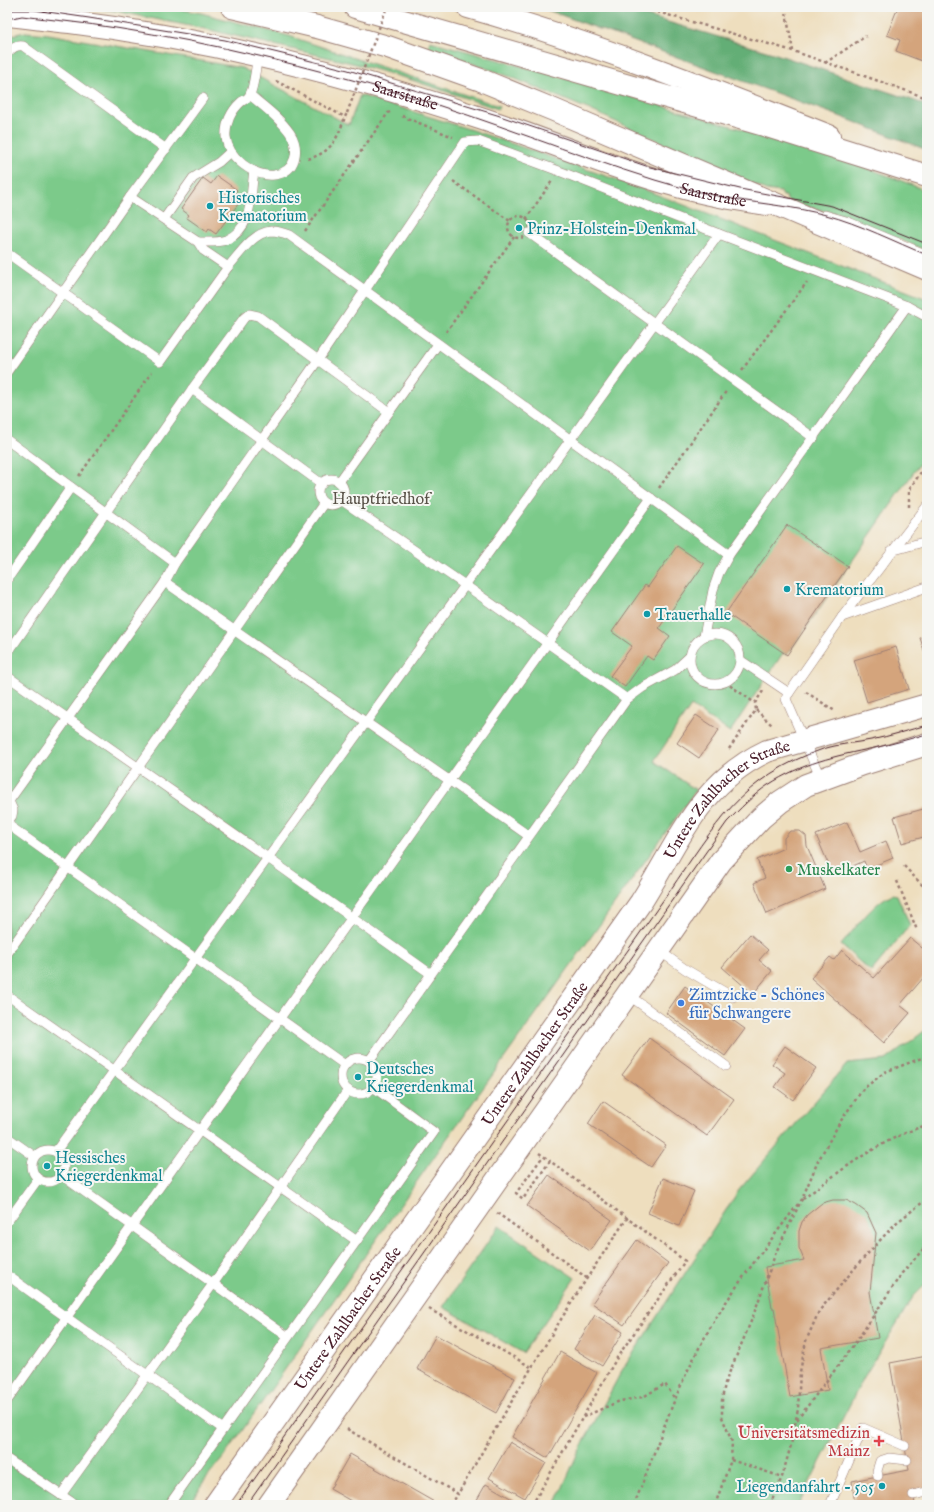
<svg xmlns="http://www.w3.org/2000/svg" width="934" height="1512" font-family="'IM FELL English',serif">
	<style>
		.green { fill: #7bca8a; stroke: #62745a }
		.forest { fill: #64ae76; stroke: #576650 }
		.building { fill: #d4a47c }
		.lines { fill: none; stroke-linecap: round; stroke-linejoin: round }
		.service-casing { stroke: #9c7e74; stroke-width: 10 }
		.tertiary-casing { stroke: #9c7e74; stroke-width: 24 }
		.secondary-casing { stroke: #9c7e74; stroke-width: 24 }
		.primary-casing { stroke: #9c7e74; stroke-width: 24 }
		.trunk-casing { stroke: #9c7e74; stroke-width: 24 }
		.path { stroke: #9c7e74; stroke-width: 2.5; stroke-dasharray: 3 3; stroke-linecap: butt }
		.service { stroke: #fff; stroke-width: 9 }
		.tertiary { stroke: #fff; stroke-width: 22 }
		.secondary { stroke: #fff; stroke-width: 22 }
		.primary { stroke: #fff; stroke-width: 22 }
		.trunk { stroke: #fff; stroke-width: 22 }
		.tram { stroke: #4a1f2b; stroke-width: 1 }
		.path-bridge { stroke: #9c7e74; stroke-width: 2.5; stroke-dasharray: 3 3; stroke-linecap: butt }
		.culture-dot { fill: #0f9aa8; stroke: #f6f6f2; stroke-width: 1.5 }
		.leisure-dot { fill: #2e9e5b; stroke: #f6f6f2; stroke-width: 1.5 }
		.shop-dot { fill: #3f7fe0; stroke: #f6f6f2; stroke-width: 1.5 }
		.health-dot { fill: #e0444e; stroke: #f6f6f2; stroke-width: 1.5 }
		.labels { text-anchor: middle; stroke-width: 4; stroke-linejoin: round; paint-order: stroke }
		.street-label { font-size: 16px; fill: #4a1f2b; stroke: #f6f6f2 }
		.culture-label { font-size: 16px; fill: #0d838f; stroke: #f6f6f2; text-anchor: start }
		.park-label { font-size: 16px; fill: #595248; stroke: #f6f6f2 }
		.leisure-label { font-size: 16px; fill: #27864d; stroke: #f6f6f2; text-anchor: start }
		.shop-label { font-size: 16px; fill: #366cbe; stroke: #f6f6f2; text-anchor: start }
		.health-label { font-size: 16px; fill: #be3a42; stroke: #f6f6f2; text-anchor: end }
	</style>
	<rect width="100%" height="100%" fill="#f6f6f2"/>
	<filter id="ink" filterUnits="userSpaceOnUse"><feTurbulence type="fractalNoise" baseFrequency=".025" numOctaves="2"/><feDisplacementMap in="SourceGraphic" scale="8" xChannelSelector="R" yChannelSelector="G"/><feConvolveMatrix kernelMatrix="1 2 1 2 8 2 1 2 1" color-interpolation-filters="sRGB"/></filter>
	<filter id="wash" filterUnits="userSpaceOnUse"><feTurbulence type="fractalNoise" baseFrequency=".012" numOctaves="4" result="noise"/><feDisplacementMap in="SourceGraphic" scale="16" xChannelSelector="R" yChannelSelector="G"/><feGaussianBlur stdDeviation="0.9" result="paint"/><feColorMatrix in="noise" values="0 0 0 0 0 0 0 0 0 0 0 0 0 0 0 0 0 1.4 0 .05"/><feComposite in="paint" operator="in"/></filter>
	<g filter="url(#wash)">
		<rect width="100%" height="100%" fill="#eedebe"/>
		<g class="green">
			<polygon points="83,7 168,7 201,13 289,36 499,106 498,109 412,80 356,64 210,30 115,11"/>
			<polygon points="25,32 48,34 242,68 349,125 360,95 472,130 635,186 927,299 927,453 787,655 783,653 730,732 691,706 654,761 696,790 446,1140 223,1458 202,1484 190,1505 7,1505 7,36"/>
			<path d="M430,41C527,68 624,94 721,123C790,143 860,163 927,191V251L842,215L799,205L787,200L786,196H783L781,192L766,190L590,110L511,77L428,48Z"/>
			<path d="M893,894L897,895L910,925L871,972L841,945C855,929 873,902 893,894Z"/>
			<polygon points="927,1029 927,1283 913,1297 864,1377 798,1505 555,1505 576,1457 621,1372 739,1190 847,1064 886,1060"/>
			<polygon points="499,1226 575,1278 523,1353 443,1307"/>
		</g>
		<polygon class="forest" points="539,7 617,7 773,53 927,105 927,150 839,116"/>
		<g id="blocks">
			<g class="building">
				<polygon points="898,7 927,7 927,63 896,51 900,40 887,35"/>
				<polygon points="217,176 237,190 231,198 239,203 216,234 209,229 207,232 187,218 189,215 181,209 203,178 211,184"/>
				<polygon points="787,525 848,566 787,655 726,613"/>
				<polygon points="677,546 704,564 659,628 670,636 653,660 647,656 625,687 610,676 632,646 612,632 645,585 648,587"/>
				<polygon points="927,636 927,659 920,638"/>
				<polygon points="896,647 909,689 867,702 854,660"/>
				<polygon points="696,715 719,730 699,758 677,743"/>
				<polygon points="927,808 927,836 902,843 894,817"/>
				<polygon points="847,822 860,852 886,841 893,858 867,869 864,861 833,875 816,835"/>
				<polygon points="790,831 800,831 806,836 807,846 825,889 767,914 754,883 765,878 757,860 784,848 784,838"/>
				<polygon points="750,934 768,950 759,960 772,971 753,994 722,967"/>
				<polygon points="910,938 927,952 927,980 924,977 900,1005 910,1013 884,1043 811,978 830,957 834,960 842,950 874,978"/>
				<polygon points="685,986 745,1029 725,1056 666,1013"/>
				<polygon points="649,1038 734,1099 707,1136 622,1075"/>
				<polygon points="785,1046 816,1068 793,1100 775,1087 785,1073 772,1064"/>
				<polygon points="603,1101 666,1145 651,1167 588,1124"/>
				<polygon points="549,1175 612,1220 590,1251 527,1206"/>
				<polygon points="663,1178 694,1191 679,1226 648,1213"/>
				<polygon points="833,1200 846,1200 856,1205 867,1213 876,1233 870,1292 878,1338 821,1348 828,1390 790,1397 774,1308 772,1308 765,1267 804,1260 799,1248 799,1231 802,1222 807,1215 822,1203"/>
				<polygon points="637,1240 668,1263 624,1325 592,1303"/>
				<polygon points="595,1315 623,1332 602,1366 574,1349"/>
				<polygon points="436,1335 515,1378 496,1413 417,1369"/>
				<polygon points="560,1352 597,1373 548,1458 512,1437"/>
				<polygon points="927,1356 927,1488 913,1490 915,1505 855,1505 852,1481 909,1470 890,1363"/>
				<polygon points="510,1442 546,1463 525,1498 489,1478"/>
				<polygon points="350,1454 436,1503 435,1505 358,1505 330,1489"/>
				<polygon points="486,1484 521,1504 521,1505 474,1505"/>
			</g>
		</g>
	</g>
	<g filter="url(#ink)">
		<use href="#blocks" fill-opacity="0" stroke="#9c7e74" stroke-width="1"/>
		<g class="lines">
			<g class="service-casing">
				<g id="service">
					<path d="M7,54C12,48 16,45 23,46L166,149"/>
					<path d="M250,95C263,106 280,118 290,133C300,149 297,172 274,175C254,177 228,158 226,137C225,124 231,111 241,102C244,100 249,98 250,94C254,88 256,64 258,56"/>
					<polyline points="825,215 846,221 927,255"/>
					<polyline points="164,219 193,178 219,162 230,152"/>
					<polyline points="529,233 814,438"/>
					<path d="M198,242C206,242 218,243 226,240C254,228 250,195 254,171"/>
					<polyline points="7,253 160,362 228,267 203,250 198,242 130,197"/>
					<path d="M228,267C239,255 252,233 271,231C277,231 284,233 289,235L729,555"/>
					<polyline points="7,372 130,197 203,98"/>
					<polyline points="192,389 322,484"/>
					<polyline points="7,440 175,563"/>
					<circle cx="331" cy="492" r="13"/>
					<polyline points="339,482 438,344"/>
					<polyline points="341,500 465,585 627,699"/>
					<polyline points="891,551 927,541"/>
					<polyline points="7,580 71,487"/>
					<polyline points="165,582 529,836"/>
					<polyline points="842,617 927,587"/>
					<circle cx="715" cy="659" r="25"/>
					<polyline points="704,636 713,590 719,573 729,555 907,306"/>
					<polyline points="7,654 192,389 244,318 249,314 258,316 389,412"/>
					<polyline points="740,660 789,693"/>
					<polyline points="7,676 268,858 431,974"/>
					<polyline points="821,779 786,699 787,696 842,617 927,506"/>
					<polyline points="7,823 12,816 13,810 9,801 165,582 175,563 318,360 465,142 478,141 559,171 719,234 907,306 927,317"/>
					<polyline points="7,824 345,1065"/>
					<polyline points="658,950 685,969 733,997"/>
					<polyline points="7,954 324,503"/>
					<polyline points="627,994 726,1066"/>
					<polyline points="7,995 357,1241"/>
					<circle cx="359" cy="1076" r="18"/>
					<polyline points="369,1061 627,699 642,688 675,670 689,657"/>
					<polyline points="7,1137 34,1156"/>
					<circle cx="48" cy="1166" r="16"/>
					<polyline points="56,1151 719,234"/>
					<polyline points="61,1175 288,1337"/>
					<polyline points="7,1222 38,1179"/>
					<polyline points="7,1275 223,1429"/>
					<polyline points="7,1401 651,498"/>
					<polyline points="7,1459 76,1505"/>
					<polyline points="878,1476 877,1471 880,1461 889,1458 907,1460"/>
					<polyline points="61,1495 213,1284 348,1090"/>
					<polyline points="913,1495 927,1492"/>
					<polyline points="169,1505 434,1132 373,1087"/>
					<polyline points="830,1505 863,1428 905,1446"/>
				</g>
			</g>
			<g class="tertiary-casing">
				<g id="tertiary">
					<path id="s1" d="M215,1505L641,902C678,844 699,783 767,751L927,705"/>
					<polyline points="269,1505 721,861 761,818 780,802 806,785 863,764 927,744"/>
				</g>
			</g>
			<g class="secondary-casing">
				<g id="secondary">
					<path d="M468,7C591,42 710,89 829,136"/>
					<path id="s2" d="M7,15C28,17 49,20 70,22C209,39 347,74 480,118C545,139 608,167 674,185C704,194 735,199 766,204"/>
				</g>
			</g>
			<g class="primary-casing">
				<polyline id="primary" points="740,189 927,269"/>
			</g>
			<g class="trunk-casing">
				<g id="trunk">
					<polyline points="232,7 317,27 388,47 481,80 554,110 740,189"/>
					<polyline points="355,7 764,125 927,176"/>
				</g>
			</g>
			<g class="path">
				<polyline points="640,7 793,51 927,98"/>
				<polyline points="785,7 793,51"/>
				<polyline points="825,63 866,36"/>
				<polyline points="276,81 345,117 347,113"/>
				<polyline points="402,116 453,137"/>
				<path d="M308,159C332,152 337,139 345,117"/>
				<polyline points="453,181 510,221"/>
				<circle cx="519" cy="227" r="11"/>
				<polyline points="526,219 552,181"/>
				<polyline points="305,231 388,113 390,112"/>
				<polyline points="446,332 514,237"/>
				<polyline points="742,370 807,282"/>
				<polyline points="79,476 152,372"/>
				<polyline points="659,488 727,390"/>
				<polyline points="909,507 909,490 927,463"/>
				<polyline points="725,682 755,703"/>
				<polyline points="806,692 835,711"/>
				<polyline points="756,710 773,726"/>
				<polyline points="729,749 756,710 755,703 763,691"/>
				<polyline points="904,866 927,890"/>
				<polyline points="897,881 917,930"/>
				<polyline points="539,1153 550,1161"/>
				<path d="M803,1199C841,1170 881,1139 927,1125"/>
				<polyline points="497,1213 587,1278"/>
				<polyline points="429,1309 531,1367"/>
				<polyline points="583,1417 620,1401 643,1397 665,1384 675,1399"/>
				<polyline points="797,1420 856,1342 902,1273 927,1245"/>
				<path d="M347,1429L458,1494C512,1400 566,1306 628,1217"/>
				<polyline points="731,1460 782,1477"/>
				<polyline points="451,1505 458,1494"/>
				<polyline points="532,1505 618,1356 685,1261 550,1161 523,1199 516,1193 541,1159 538,1157"/>
				<path d="M634,1505C655,1453 672,1399 698,1350C725,1297 763,1251 798,1204"/>
				<polyline points="715,1505 731,1460 732,1442 722,1417 722,1400 725,1383 752,1319 776,1252 802,1199 818,1161 840,1122 863,1089 885,1072 927,1056"/>
				<polyline points="770,1505 782,1477 791,1445 798,1409 800,1372 806,1341 819,1311 860,1262 896,1223 927,1199"/>
			</g>
			<use href="#service" class="service"/>
			<use href="#tertiary" class="tertiary"/>
			<use href="#secondary" class="secondary"/>
			<use href="#primary" class="primary"/>
			<use href="#trunk" class="trunk"/>
			<g class="tram">
				<polyline points="7,10 34,10 89,18 225,40 348,70 497,115 646,166 740,189 832,206 927,244"/>
				<path d="M7,19L22,16C53,20 85,23 116,28C214,43 310,67 405,95C490,120 571,154 655,180C681,188 707,194 733,199C764,204 796,207 826,215C860,224 895,242 927,255"/>
				<path d="M236,1505L669,892C715,825 741,777 823,749C839,744 855,743 871,740C890,736 909,730 927,725"/>
				<path d="M247,1505L727,822C740,809 753,795 768,785C802,763 835,756 874,748C892,744 909,739 927,734"/>
			</g>
			<polyline class="path-bridge" points="347,113 387,7"/>
		</g>
	</g>
	<g class="culture-dot">
		<circle cx="210" cy="206" r="4"/>
		<circle cx="519" cy="228" r="4"/>
		<circle cx="787" cy="589" r="4"/>
		<circle cx="647" cy="614" r="4"/>
		<circle cx="358" cy="1077" r="4"/>
		<circle cx="47" cy="1166" r="4"/>
		<circle cx="882" cy="1486" r="4"/>
	</g>
	<circle class="leisure-dot" cx="789" cy="869" r="4"/>
	<circle class="shop-dot" cx="681" cy="1003" r="4"/>
	<path class="health-dot" d="M877 1435h4v4h4v4h-4v4h-4v-4h-4v-4h4z"/>
	<g class="labels">
		<g class="street-label">
			<text dy="6" stroke="none"><textPath href="#s2" startOffset="407">Saarstraße</textPath></text>
			<text dy="6" stroke="none"><textPath href="#s2" startOffset="731">Saarstraße</textPath></text>
			<text dy="6" stroke="none"><textPath href="#s1" startOffset="876">Untere Zahlbacher Straße</textPath></text>
			<text dy="6" stroke="none"><textPath href="#s1" startOffset="553">Untere Zahlbacher Straße</textPath></text>
			<text dy="6" stroke="none"><textPath href="#s1" startOffset="229">Untere Zahlbacher Straße</textPath></text>
		</g>
		<g class="culture-label">
			<text x="218" y="203">Historisches<tspan x="218" dy="18">Krematorium</tspan></text>
			<text x="527" y="234">Prinz-Holstein-Denkmal</text>
			<text x="795" y="595">Krematorium</text>
			<text x="655" y="620">Trauerhalle</text>
			<text x="366" y="1074">Deutsches<tspan x="366" dy="18">Kriegerdenkmal</tspan></text>
			<text x="55" y="1163">Hessisches<tspan x="55" dy="18">Kriegerdenkmal</tspan></text>
			<text x="874" y="1492" text-anchor="end">Liegendanfahrt - 505</text>
		</g>
		<g class="park-label">
			<text x="381" y="504">Hauptfriedhof</text>
		</g>
		<g class="leisure-label">
			<text x="797" y="875">Muskelkater</text>
		</g>
		<g class="shop-label">
			<text x="689" y="1000">Zimtzicke - Schönes<tspan x="689" dy="18">für Schwangere</tspan></text>
		</g>
		<g class="health-label">
			<text x="870" y="1438">Universitätsmedizin<tspan x="870" dy="18">Mainz</tspan></text>
		</g>
	</g>
	<rect width="934" height="1512" fill="none" stroke="#f6f6f2" stroke-width="24"/>
</svg>
